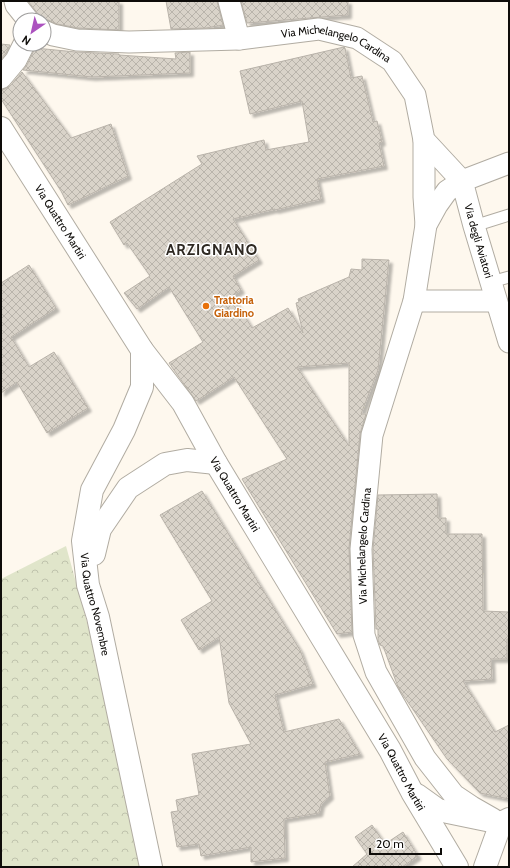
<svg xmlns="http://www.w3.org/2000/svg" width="510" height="868" font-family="Cabin,sans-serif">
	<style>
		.park { fill: url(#park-crowns) }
		.building { fill: url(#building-cross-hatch); stroke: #b9b3aa; fill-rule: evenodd; filter: url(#shadow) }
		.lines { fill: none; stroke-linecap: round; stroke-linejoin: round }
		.service-casing { stroke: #b1aca2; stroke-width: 13 }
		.minor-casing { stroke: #b1aca2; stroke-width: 23 }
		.tertiary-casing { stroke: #b1aca2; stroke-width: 24 }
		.service { stroke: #fff; stroke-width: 11 }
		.minor { stroke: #fff; stroke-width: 21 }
		.tertiary { stroke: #fff; stroke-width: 22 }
		.food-dot { fill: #e8710a; stroke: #fff; stroke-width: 1.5 }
		.labels { text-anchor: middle; stroke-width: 3; stroke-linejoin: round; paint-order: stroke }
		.street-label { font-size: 11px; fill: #0e0c09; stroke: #fff }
		.food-label { font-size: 11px; font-weight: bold; fill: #c56008; stroke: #fff; text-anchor: start }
		.district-label { font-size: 15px; font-weight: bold; letter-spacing: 1px; fill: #2e2922; stroke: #fff }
	</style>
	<defs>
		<pattern id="park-crowns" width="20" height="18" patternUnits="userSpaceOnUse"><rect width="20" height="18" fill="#e0e5ca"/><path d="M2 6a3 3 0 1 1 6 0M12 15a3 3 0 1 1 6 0" fill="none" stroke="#bfc3ac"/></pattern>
		<pattern id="building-cross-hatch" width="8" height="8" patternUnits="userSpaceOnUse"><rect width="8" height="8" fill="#d9d3c9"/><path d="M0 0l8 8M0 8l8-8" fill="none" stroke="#b9b4ab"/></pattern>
		<filter id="shadow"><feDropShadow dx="3.5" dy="3.5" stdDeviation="1" flood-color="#0004"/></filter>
	</defs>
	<rect width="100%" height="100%" fill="#fef8ee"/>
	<polygon class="park" points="66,546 154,867 1,867 1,579"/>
	<g class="building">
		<polygon points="28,1 119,1 119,30 78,28 57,24 48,20 42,19"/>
		<polygon points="166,1 217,1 223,25 206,28 171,29"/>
		<polygon points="241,1 348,1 348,15 247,23"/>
		<polygon points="1,44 10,45 6,53 1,59"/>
		<path d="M344,47L345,48L351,78L362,76L373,122L377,121L382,142L379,143L384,166L317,179L321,199L275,210V209L233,219L259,260L233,276L241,290L232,296L252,328L288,308L303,333L296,303L299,302L298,299L349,277L351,269L362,270V259L389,260L378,370L361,414H366L360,434L349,548L352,632L337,634L242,479L287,459L234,377L196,401L169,363L203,342L169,287L137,309L124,293L150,276L127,243L124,245L110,222L202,164L197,156L264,140L266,150L309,142L302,101L250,114L240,71ZM349,363V446L297,367Z"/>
		<polygon points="35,48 76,52 119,54 119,55 176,59 175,53 190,52 190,73 92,77 23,70 27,65"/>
		<polygon points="22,72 71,138 111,124 128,176 68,205 61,191 1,99 1,90 5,89 10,86"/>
		<polygon points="29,265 56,308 11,337 29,367 54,352 88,408 47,433 17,382 1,393 1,283"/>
		<polygon points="202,491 300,650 313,684 275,695 284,732 339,719 350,737 360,754 325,762 330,796 321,804 319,813 284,819 285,858 251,862 251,847 201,856 199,844 177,847 171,812 178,811 176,800 199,795 192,754 251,744 229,703 219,637 199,650 181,620 212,601 160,515"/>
		<polygon points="437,494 438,518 446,518 446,534 482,534 483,611 509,612 509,639 507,639 507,659 491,659 492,679 463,681 495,732 509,725 509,799 480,793 447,759 401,692 398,687 383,646 380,645 378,640 378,629 376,629 373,549 378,495"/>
		<polygon points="372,825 385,844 403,832 418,856 402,867 352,867 367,854 355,837"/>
	</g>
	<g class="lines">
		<g class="service-casing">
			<g id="service">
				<polyline points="474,226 509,215"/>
				<polyline points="491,282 509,277"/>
			</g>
		</g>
		<g class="minor-casing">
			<g id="minor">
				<polyline points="15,1 16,5 28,20"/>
				<polyline points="229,1 239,39"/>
				<path id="s1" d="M44,31L53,35L77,40L129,42L239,39L319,29L357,38L392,61L415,95L424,140L462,181L474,226L509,342"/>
				<polyline points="1,78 16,60 24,44"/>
				<polyline points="424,140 424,197 426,225"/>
				<polyline points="414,301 496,301"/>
				<path id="s2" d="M493,819L472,807L454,795L425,758L376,672L364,635L361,549L372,435L414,301L426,225L437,205L447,191L462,181L509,163"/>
			</g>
		</g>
		<g class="tertiary-casing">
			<g id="tertiary">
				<path id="s3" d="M1,128L142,350L183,403L216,463L390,750L412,792L457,867"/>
				<path id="s4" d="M142,350V387L124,430L92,490L83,541L88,585L98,617L151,867"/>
				<polyline points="94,554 100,529 128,488 165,464 187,460 216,463"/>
				<polyline points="417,795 438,810 467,816 501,823 509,819"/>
				<polyline points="485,867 501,823"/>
			</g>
		</g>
		<use href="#service" class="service"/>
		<use href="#minor" class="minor"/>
		<use href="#tertiary" class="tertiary"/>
	</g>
	<circle class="food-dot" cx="206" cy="306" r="4"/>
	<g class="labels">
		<g class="street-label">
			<text dy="4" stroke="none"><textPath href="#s1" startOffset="297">Via Michelangelo Cardina</textPath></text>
			<text dy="4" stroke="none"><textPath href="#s3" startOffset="111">Via Quattro Martiri</textPath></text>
			<text dy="4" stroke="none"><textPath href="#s1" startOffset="563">Via degli Aviatori</textPath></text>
			<text dy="4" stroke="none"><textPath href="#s3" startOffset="435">Via Quattro Martiri</textPath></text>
			<text dy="4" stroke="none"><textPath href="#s2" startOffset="320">Via Michelangelo Cardina</textPath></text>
			<text dy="4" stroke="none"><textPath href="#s4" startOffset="268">Via Quattro Novembre</textPath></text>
			<text dy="4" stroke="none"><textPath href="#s3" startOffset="759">Via Quattro Martiri</textPath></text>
		</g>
		<g class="food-label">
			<text x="214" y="304">Trattoria<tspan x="214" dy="13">Giardino</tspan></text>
		</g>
		<g class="district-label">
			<text x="212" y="255">ARZIGNANO</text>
		</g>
	</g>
	<rect width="510" height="868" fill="none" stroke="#0e0c09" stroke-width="4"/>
	<g transform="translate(32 32) rotate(214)"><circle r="19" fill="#ffffff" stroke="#9f9e9d"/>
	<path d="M0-3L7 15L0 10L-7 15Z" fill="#ac52bf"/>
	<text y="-6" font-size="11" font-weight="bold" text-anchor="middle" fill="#0e0c09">N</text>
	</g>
	<path d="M370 848v6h71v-6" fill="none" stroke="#0e0c09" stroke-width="2"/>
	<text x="376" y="848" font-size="12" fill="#0e0c09" stroke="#ffffff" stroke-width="3" paint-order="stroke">20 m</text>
</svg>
